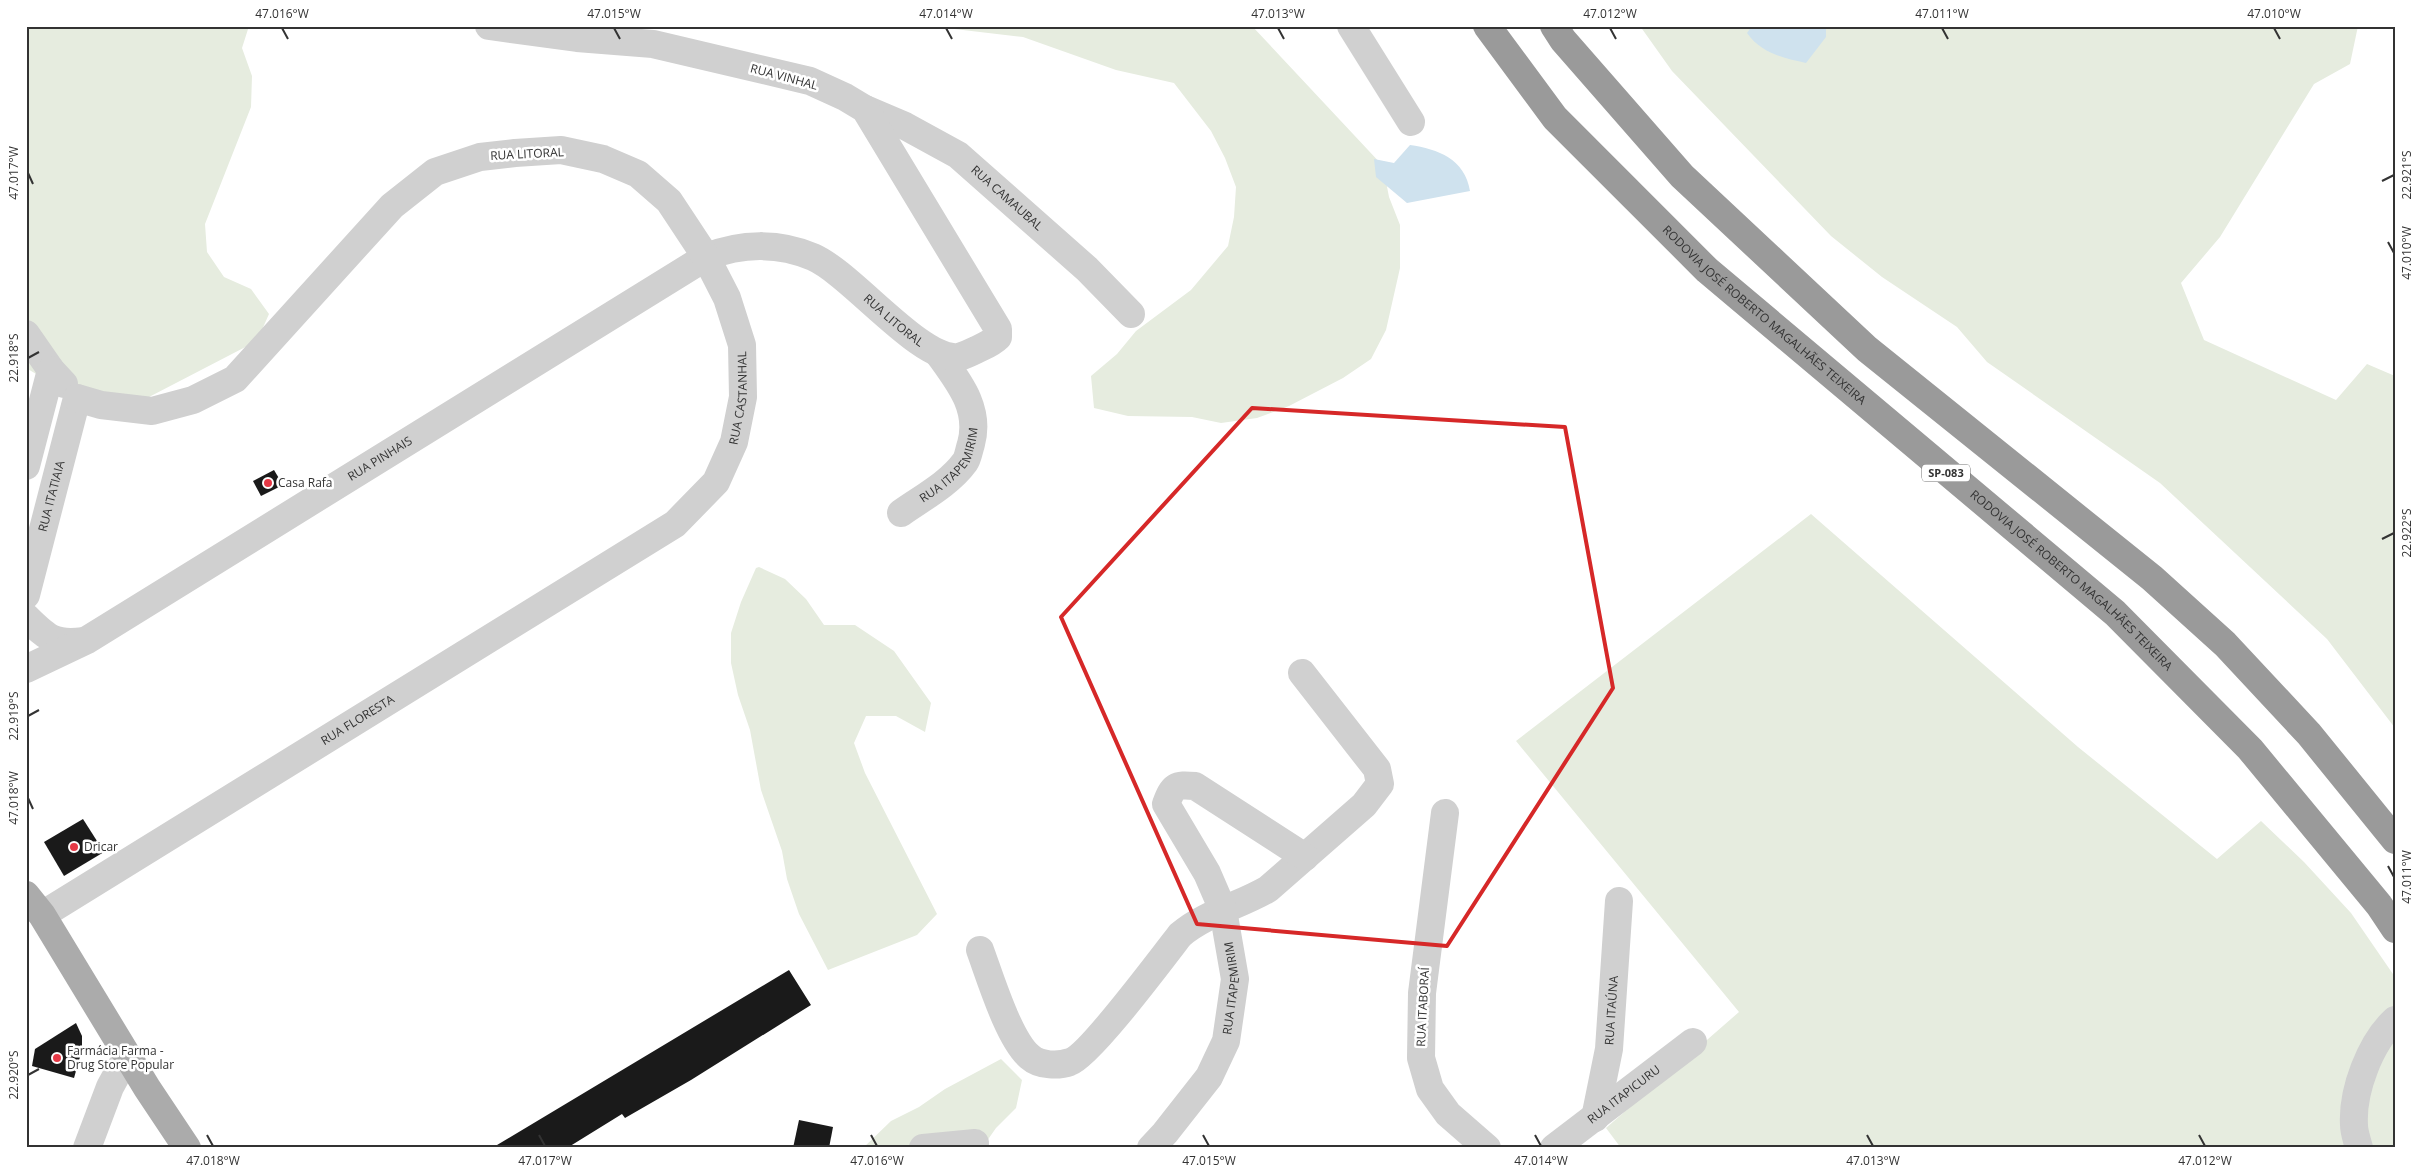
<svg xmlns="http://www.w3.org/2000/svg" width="2421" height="1174" font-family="'Open Sans',sans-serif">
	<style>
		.green { fill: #e6ecdf }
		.water { fill: #cfe2ee }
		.building { fill: #1a1a1a }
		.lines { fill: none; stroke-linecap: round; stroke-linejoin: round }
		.minor { stroke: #d0d0d0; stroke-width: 28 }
		.major { stroke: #ababab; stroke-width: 28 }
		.highway { stroke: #9a9a9a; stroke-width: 28 }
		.marked { fill: none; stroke: #d62828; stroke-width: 4; stroke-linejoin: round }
		.ticks { fill: none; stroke: #333; stroke-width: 2 }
		.poi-dot { fill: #e63946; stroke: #fff; stroke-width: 2 }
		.labels { text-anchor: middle; stroke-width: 5; stroke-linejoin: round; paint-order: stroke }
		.shield { fill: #fff; stroke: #707070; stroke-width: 1 }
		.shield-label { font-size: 11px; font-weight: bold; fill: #333 }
		.street-label { font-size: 12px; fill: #333; stroke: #fff }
		.poi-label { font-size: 12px; fill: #333; stroke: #fff; text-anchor: start }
		.neatline { fill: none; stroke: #333; stroke-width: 2 }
		.ticks-label { font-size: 12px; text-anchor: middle; fill: #333 }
	</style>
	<rect width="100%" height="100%" fill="#fff"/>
	<g class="green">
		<polygon points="26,26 249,26 242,48 252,76 251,107 205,224 207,252 224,277 251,289 269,314 257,341 149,397 117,400 60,388 26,368 26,85 29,80"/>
		<polygon points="929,26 1252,26 1383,166 1389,197 1400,225 1400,268 1386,330 1371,359 1343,378 1289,406 1257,418 1221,423 1192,417 1128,416 1094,408 1091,376 1117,354 1136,331 1191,290 1228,246 1234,217 1236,187 1225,158 1211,131 1174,83 1116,70 1023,37"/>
		<polygon points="1640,26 2358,26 2350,64 2314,84 2220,237 2181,283 2204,340 2336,400 2367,364 2395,376 2395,728 2327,639 2160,483 1987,362 1957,327 1882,277 1831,236 1672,71"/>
		<polygon points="1811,514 2078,747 2217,859 2261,821 2304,862 2351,913 2395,977 2395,1148 1621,1148 1606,1128 1739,1012 1516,741"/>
		<polygon points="759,567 785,579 806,599 824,625 855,625 894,651 931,703 925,732 896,716 866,716 854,743 865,773 937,914 917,935 828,970 799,914 787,879 782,851 761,790 750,730 738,695 731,663 731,633 741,602 756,568"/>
		<polygon points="1001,1059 1022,1080 1016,1108 996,1128 982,1148 863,1148 891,1121 919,1107 945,1089"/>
	</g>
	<g class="water">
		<path d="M1752,26H1826V37L1806,63C1783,58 1761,53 1747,33Z"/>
		<path d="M1410,145C1438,149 1465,159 1470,191L1407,203L1376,177L1374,159L1394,163Z"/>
	</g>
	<g class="building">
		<polygon points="274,470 283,485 261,496 253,481"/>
		<polygon points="83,819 104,852 64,876 44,842"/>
		<polygon points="789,970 811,1005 691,1080 625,1118 622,1114 567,1148 492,1148"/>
		<polygon points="76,1023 82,1036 82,1050 74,1078 32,1066 35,1049"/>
		<polygon points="799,1120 833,1127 829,1148 793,1148"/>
	</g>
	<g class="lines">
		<g class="minor">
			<polyline points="1351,26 1411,122"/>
			<path id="s1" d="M865,109L905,126L958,155L1087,269L1131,314"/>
			<polyline points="26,334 51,370 64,384"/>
			<polyline points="26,466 51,370"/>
			<path id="s2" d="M901,513C922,498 949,484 965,462C968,458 969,450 971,444C981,408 958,381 938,353"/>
			<path id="s3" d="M26,595L77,398"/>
			<path d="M26,617C46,637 54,645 83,641"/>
			<path id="s4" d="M26,669L87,640L706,257C741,243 779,242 813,257C852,274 920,361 958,357C964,356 971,352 976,350C984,346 992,343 998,337V329L865,109L845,97L810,81L653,44L577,38L489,26"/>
			<polyline points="1445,813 1422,993 1421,1058 1430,1089 1448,1114 1487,1148"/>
			<path id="s5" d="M42,915L675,524L716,482L734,442L743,397L742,345L727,298L706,257L669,201L638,174L603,159L561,150L515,153L480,157L435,172L392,206L235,379L193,400L152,411L101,405L77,398"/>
			<path d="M980,950C990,977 1009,1040 1030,1057C1040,1066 1059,1066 1070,1062C1089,1056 1163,957 1180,935C1206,913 1239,906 1268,889L1364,805L1380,784L1377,769L1302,673"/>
			<path id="s6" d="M1595,1118L1609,1049L1619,901"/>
			<polyline points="87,1148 110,1087 127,1056"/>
			<polyline points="923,1148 975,1143"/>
			<path id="s7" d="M1151,1148L1165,1133L1209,1077L1226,1041L1235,979L1223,910L1207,873L1166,804C1173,786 1175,784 1195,786L1305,857"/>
			<path id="s8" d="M1554,1148L1693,1042"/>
			<path d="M2359,1148C2357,1140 2354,1132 2354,1125C2352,1091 2370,1043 2395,1020"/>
		</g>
		<polyline class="major" points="26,895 42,915 147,1088 187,1148"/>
		<g class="highway">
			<path id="s9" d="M1487,26L1555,118L1707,270L2115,613L2250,749L2379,905L2395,929"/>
			<polyline points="1554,26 1563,40 1682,176 1867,349 2152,578 2225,644 2309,734 2395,840"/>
		</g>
	</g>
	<path class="marked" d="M1252,408L1565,427L1613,688L1447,946L1197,924L1061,617Z"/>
	<path class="ticks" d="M282,28L288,39M614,28L620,39M946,28L952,39M1278,28L1284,39M1610,28L1616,39M1942,28L1948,39M2274,28L2280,39M28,173L33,184M2382,181L2394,175M2388,242L2394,253M28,358L39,352M2382,539L2394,533M28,716L39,710M28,798L33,809M2388,866L2394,877M28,1075L39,1069M207,1135L213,1146M539,1135L545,1146M871,1135L877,1146M1203,1135L1209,1146M1535,1135L1541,1146M1867,1135L1873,1146M2199,1135L2205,1146"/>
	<g class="poi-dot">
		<circle cx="268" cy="483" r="5"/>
		<circle cx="74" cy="847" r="5"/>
		<circle cx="57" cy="1058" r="5"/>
	</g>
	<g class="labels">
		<rect class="shield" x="1922" y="464.5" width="48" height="17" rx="4"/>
		<g class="shield-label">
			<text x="1946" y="477">SP-083</text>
		</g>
		<g class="street-label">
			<text transform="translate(784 77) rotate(15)" y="4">RUA VINHAL</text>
			<text transform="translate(527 154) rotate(-3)" y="4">RUA LITORAL</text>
			<text dy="4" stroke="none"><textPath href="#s1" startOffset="169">RUA CAMAUBAL</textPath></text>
			<text dy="4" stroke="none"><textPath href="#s9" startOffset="402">RODOVIA JOSÉ ROBERTO MAGALHÃES TEIXEIRA</textPath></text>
			<text dy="4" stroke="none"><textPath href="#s4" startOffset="1008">RUA LITORAL</textPath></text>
			<text dy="4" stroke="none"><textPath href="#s5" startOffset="891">RUA CASTANHAL</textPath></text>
			<text dy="4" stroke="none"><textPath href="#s4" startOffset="412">RUA PINHAIS</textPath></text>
			<text dy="4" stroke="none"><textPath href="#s2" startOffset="71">RUA ITAPEMIRIM</textPath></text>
			<text dy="4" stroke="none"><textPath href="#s3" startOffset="102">RUA ITATIAIA</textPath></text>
			<text dy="4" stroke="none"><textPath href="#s9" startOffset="808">RODOVIA JOSÉ ROBERTO MAGALHÃES TEIXEIRA</textPath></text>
			<text dy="4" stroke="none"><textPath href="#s5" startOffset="371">RUA FLORESTA</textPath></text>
			<text dy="4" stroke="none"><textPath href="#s7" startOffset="185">RUA ITAPEMIRIM</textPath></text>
			<text transform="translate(1423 1007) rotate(-87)" y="4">RUA ITABORAÍ</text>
			<text dy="4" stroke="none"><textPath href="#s6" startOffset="109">RUA ITAÚNA</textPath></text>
			<text dy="4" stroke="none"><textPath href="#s8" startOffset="88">RUA ITAPICURU</textPath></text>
		</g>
		<g class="poi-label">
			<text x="278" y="487">Casa Rafa</text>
			<text x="84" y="851">Dricar</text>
			<text x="67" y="1055">Farmácia Farma -<tspan x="67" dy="14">Drug Store Popular</tspan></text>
		</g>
	</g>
	<rect width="2421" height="1174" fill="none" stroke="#ffffff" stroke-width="55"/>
	<rect x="28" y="28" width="2366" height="1118" class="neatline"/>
	<g class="ticks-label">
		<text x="282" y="18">47.016°W</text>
		<text x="614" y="18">47.015°W</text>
		<text x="946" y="18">47.014°W</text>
		<text x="1278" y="18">47.013°W</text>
		<text x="1610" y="18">47.012°W</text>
		<text x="1942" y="18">47.011°W</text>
		<text x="2274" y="18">47.010°W</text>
		<text transform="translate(14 173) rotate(-90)" y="4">47.017°W</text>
		<text transform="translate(2407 175) rotate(-90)" y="4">22.921°S</text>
		<text transform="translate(2407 253) rotate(-90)" y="4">47.010°W</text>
		<text transform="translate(14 358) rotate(-90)" y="4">22.918°S</text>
		<text transform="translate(2407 533) rotate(-90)" y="4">22.922°S</text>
		<text transform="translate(14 716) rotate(-90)" y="4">22.919°S</text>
		<text transform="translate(14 798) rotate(-90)" y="4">47.018°W</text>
		<text transform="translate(2407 877) rotate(-90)" y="4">47.011°W</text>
		<text transform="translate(14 1075) rotate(-90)" y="4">22.920°S</text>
		<text x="213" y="1165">47.018°W</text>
		<text x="545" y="1165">47.017°W</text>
		<text x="877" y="1165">47.016°W</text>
		<text x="1209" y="1165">47.015°W</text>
		<text x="1541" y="1165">47.014°W</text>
		<text x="1873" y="1165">47.013°W</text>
		<text x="2205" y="1165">47.012°W</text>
	</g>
</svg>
